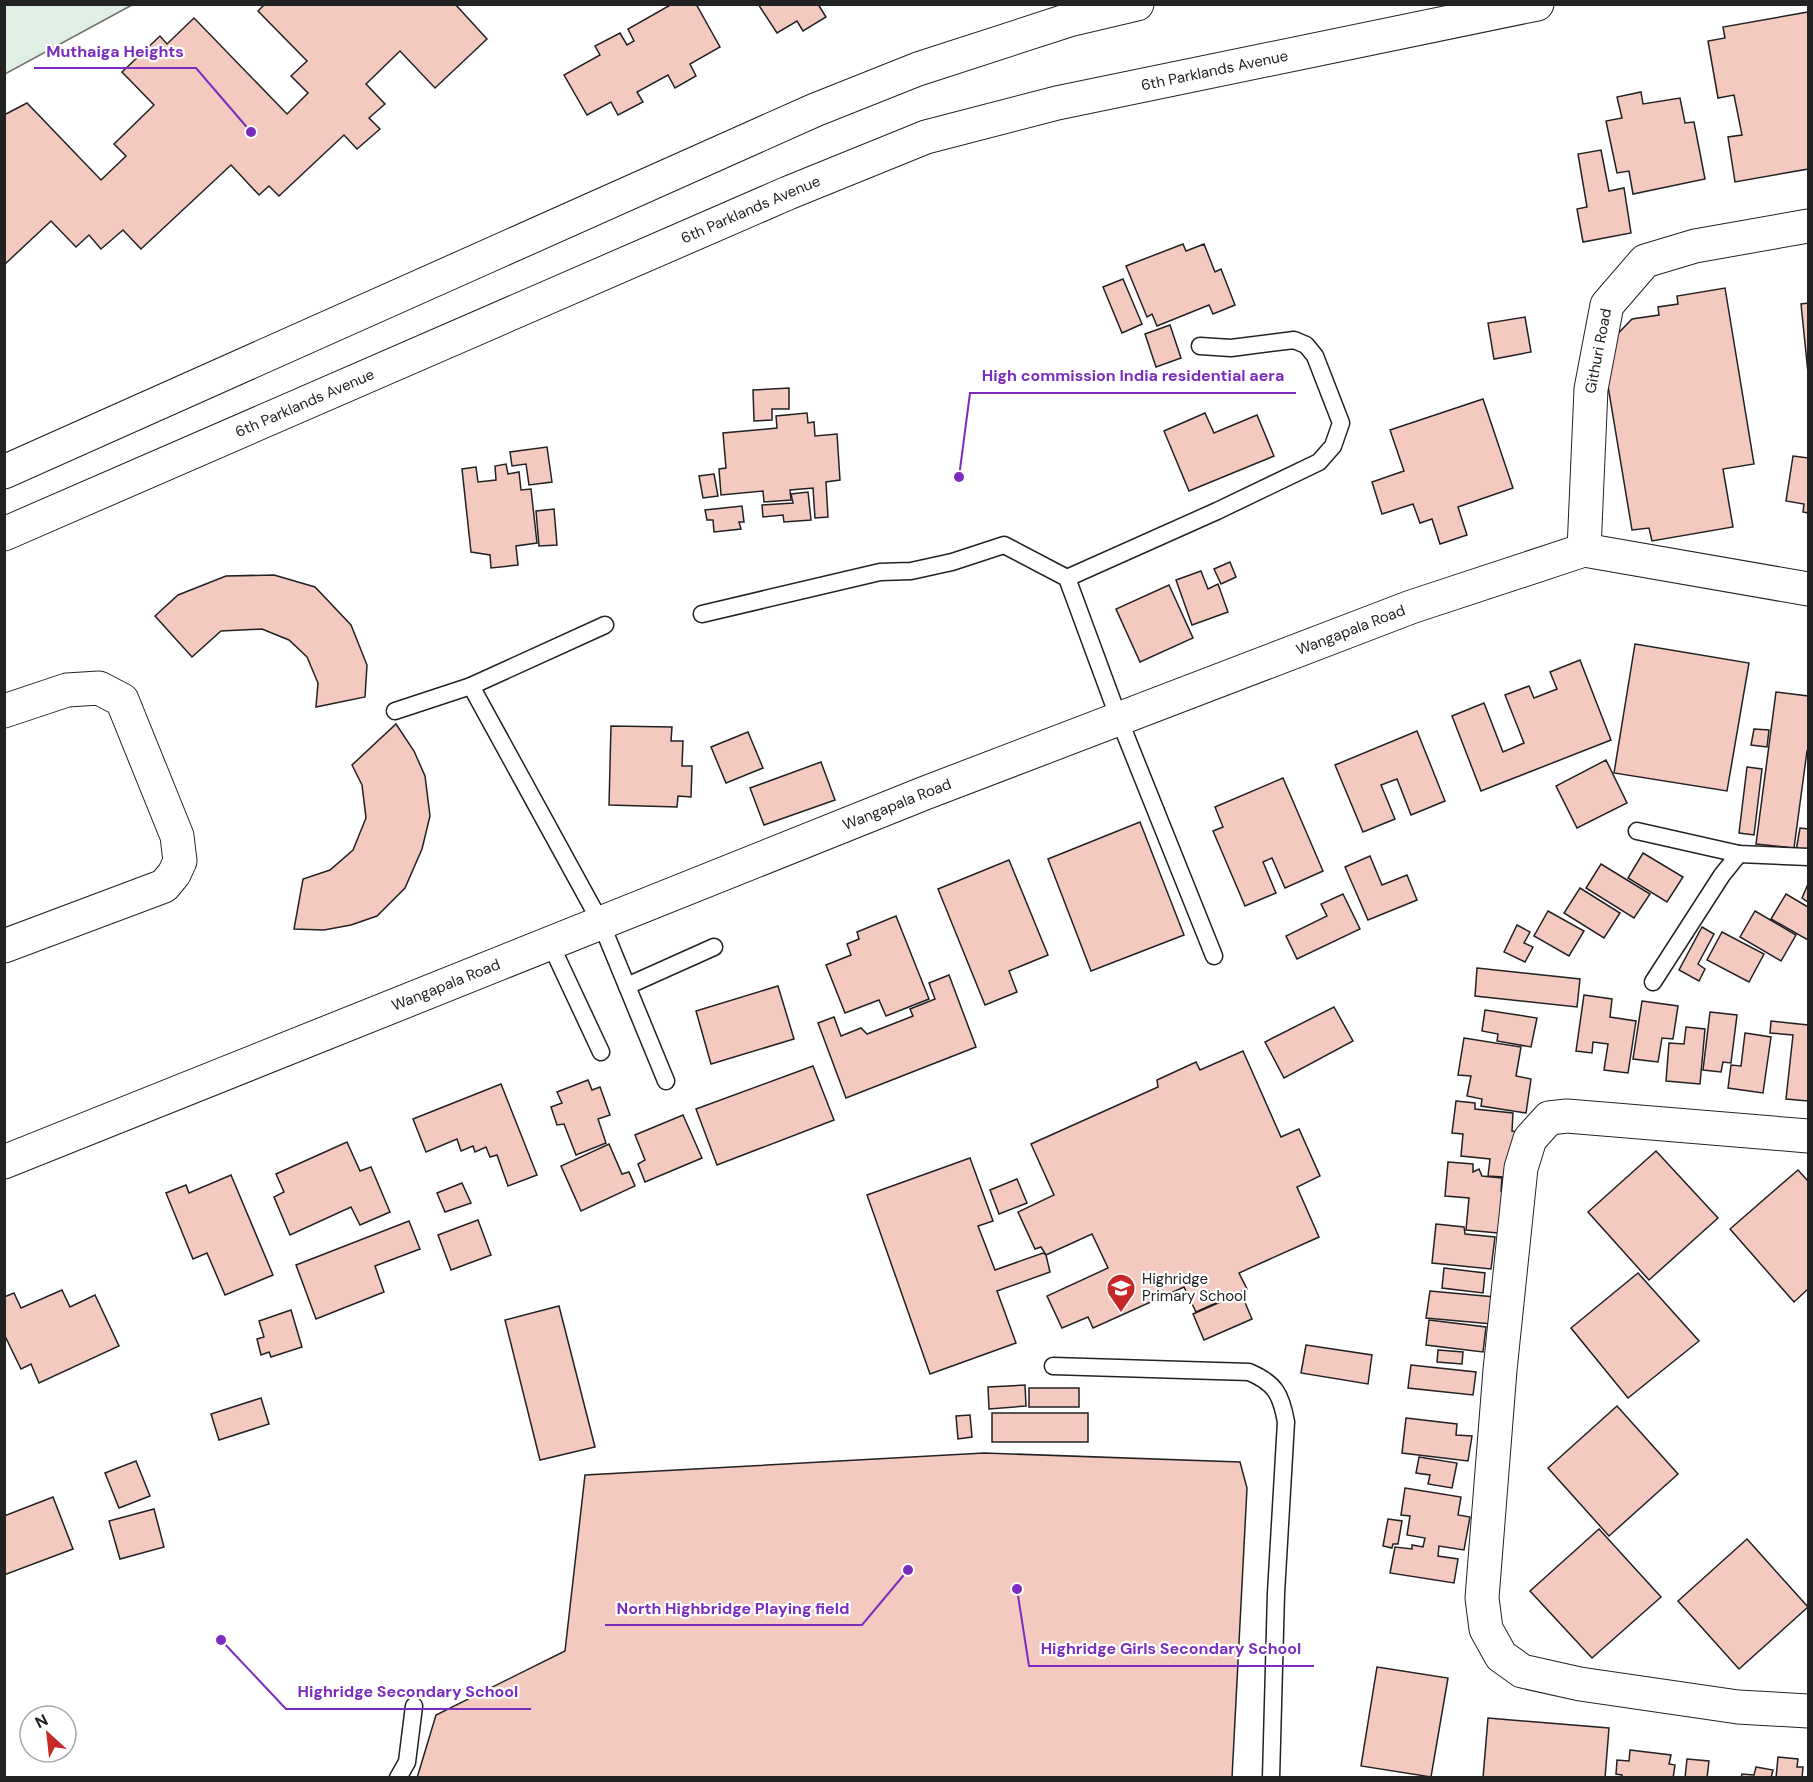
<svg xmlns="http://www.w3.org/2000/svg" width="1813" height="1782" font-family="'DM Sans',sans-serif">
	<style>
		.green { fill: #e0efe3; stroke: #6f6f6f; stroke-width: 1.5 }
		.building { fill: #f3c9c0; stroke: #222; stroke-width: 1.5 }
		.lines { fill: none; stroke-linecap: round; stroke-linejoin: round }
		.lane-casing { stroke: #222; stroke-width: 19 }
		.street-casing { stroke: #222; stroke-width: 35 }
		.secondary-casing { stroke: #222; stroke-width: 35 }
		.lane { stroke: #fff; stroke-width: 16 }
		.street { stroke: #fff; stroke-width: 33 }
		.secondary { stroke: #fff; stroke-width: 33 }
		.labels { text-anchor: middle; stroke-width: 4.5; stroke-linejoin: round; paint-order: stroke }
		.street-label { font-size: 15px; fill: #222; stroke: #fff }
		.poi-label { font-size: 15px; fill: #222; stroke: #fff; text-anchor: start }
		.leader { fill: none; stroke: #7b2cbf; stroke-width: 2 }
		.callout-dot { fill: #7b2cbf; stroke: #fff; stroke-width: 2 }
		.callout-label { font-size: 16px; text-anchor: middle; font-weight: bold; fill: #7b2cbf; stroke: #fff; stroke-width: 4.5; stroke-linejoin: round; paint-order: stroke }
	</style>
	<rect width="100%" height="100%" fill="#fff"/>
	<polygon class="green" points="5,4 132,4 132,5 5,74"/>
	<g class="building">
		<polygon points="265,4 455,4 487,39 435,88 400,51 366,84 385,104 369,118 380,129 357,149 344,135 279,196 269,186 259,195 231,165 141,249 123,230 101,249 89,235 76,247 51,221 4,265 4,115 27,103 101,180 126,156 114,144 154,105 122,72 160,36 167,44 194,18 287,114 308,93 291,76 307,61 258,11"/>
		<polygon points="672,4 696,4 720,47 690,64 696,76 675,88 668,75 637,92 643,102 618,115 611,102 587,115 564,75 600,55 595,46 620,33 627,45 634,41 628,29"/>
		<polygon points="758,4 818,4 826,17 803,31 797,21 777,33"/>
		<polygon points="1808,12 1808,169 1735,182 1728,137 1742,135 1734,95 1718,98 1708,41 1725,38 1723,27"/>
		<polygon points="1641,92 1643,104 1680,98 1685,123 1694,122 1705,179 1633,194 1629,171 1617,173 1606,121 1622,118 1617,97"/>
		<polygon points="1601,150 1609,191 1624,188 1631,233 1583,242 1577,209 1587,207 1578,154"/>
		<polygon points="1183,244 1186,251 1204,244 1215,272 1221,269 1235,305 1213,314 1209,305 1157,326 1152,314 1147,317 1126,266"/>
		<polygon points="1123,279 1142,324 1122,333 1103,287"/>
		<polygon points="1725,288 1754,464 1723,469 1733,527 1652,541 1649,528 1632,530 1602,350 1632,319 1659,315 1658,307 1678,304 1677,296"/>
		<polygon points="1808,303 1808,373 1801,304"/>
		<polygon points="1525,317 1531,352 1494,359 1488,323"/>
		<polygon points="1170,325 1181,358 1156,367 1145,334"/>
		<polygon points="789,388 789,409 772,409 772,420 754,421 753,390"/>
		<polygon points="1483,399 1513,488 1458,507 1467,535 1440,544 1432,519 1420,523 1413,504 1382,514 1372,482 1404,471 1390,430"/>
		<polygon points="807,413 808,423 814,422 815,436 837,434 840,480 826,482 828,517 815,518 813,488 790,490 791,500 764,502 763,491 721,495 719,469 726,468 723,433 777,428 776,416"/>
		<polygon points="1205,413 1214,433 1257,415 1274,456 1189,491 1164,431"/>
		<polygon points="547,447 552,482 529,485 526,464 512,466 510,452"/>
		<polygon points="1793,456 1808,458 1808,456 1808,513 1803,512 1804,504 1786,501"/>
		<polygon points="506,464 508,474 519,472 521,490 531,489 537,543 516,546 518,565 491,568 490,555 471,552 462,469 476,467 478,482 496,480 495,466"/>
		<polygon points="714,474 718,496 703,498 699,476"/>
		<polygon points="808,492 811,520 784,522 783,515 763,517 762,505 793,503 791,494"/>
		<polygon points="742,506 744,522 739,522 741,529 714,532 713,520 707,520 705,510"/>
		<polygon points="554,509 557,545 539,546 536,511"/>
		<polygon points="1230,562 1236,577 1221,584 1214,569"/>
		<polygon points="1201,571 1208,589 1218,584 1228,612 1192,625 1176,580"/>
		<polygon points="274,575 315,587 351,625 367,665 365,697 316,707 318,683 307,657 289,640 262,629 221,631 192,657 155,616 178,595 226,576"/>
		<polygon points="1169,585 1193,638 1140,662 1116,609"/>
		<polygon points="1635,644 1749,663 1727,791 1614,773"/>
		<polygon points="1580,660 1611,740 1481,791 1452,716 1484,703 1503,752 1524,743 1505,695 1529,686 1534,698 1557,689 1550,672"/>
		<polygon points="1776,692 1808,696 1808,751 1807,751 1794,848 1756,844"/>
		<polygon points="396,724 414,751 425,776 430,816 422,849 405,888 377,916 351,925 324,930 294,929 303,879 330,870 353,850 366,818 362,785 352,765"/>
		<polygon points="611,726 672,727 671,741 683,741 682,766 692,766 691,797 678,796 677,807 609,805"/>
		<polygon points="1754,729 1769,730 1767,747 1751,745"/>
		<polygon points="1417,731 1445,801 1411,815 1397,779 1381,785 1395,819 1363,832 1335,765"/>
		<polygon points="748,732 763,768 726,783 711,747"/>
		<polygon points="1606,760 1627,803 1577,828 1556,786"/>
		<polygon points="821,762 835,800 764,825 750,788"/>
		<polygon points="1747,767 1762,769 1754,835 1739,833"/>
		<polygon points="1283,778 1323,871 1285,888 1272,858 1263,862 1276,893 1245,906 1213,831 1223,827 1215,807"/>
		<polygon points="1140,822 1184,935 1091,971 1048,859"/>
		<polygon points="1800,828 1808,829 1808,853 1796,851"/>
		<polygon points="1643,853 1683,877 1667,902 1628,878"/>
		<polygon points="1370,856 1382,885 1407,875 1417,900 1368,920 1345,867"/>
		<polygon points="1009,860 1048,955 1009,971 1017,992 985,1005 938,889"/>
		<polygon points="1601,864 1650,894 1634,918 1586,888"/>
		<polygon points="1808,884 1808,902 1802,898"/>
		<polygon points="1580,888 1620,913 1604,938 1564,913"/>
		<polygon points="1343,894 1360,929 1297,959 1286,936 1327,916 1321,904"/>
		<polygon points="1786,894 1808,907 1808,940 1771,919"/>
		<polygon points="1548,911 1584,931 1569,956 1534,936"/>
		<polygon points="1755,911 1796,935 1781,961 1740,937"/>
		<polygon points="896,916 929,999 886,1016 879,1000 845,1013 826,965 851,955 847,944 859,939 857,932"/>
		<polygon points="1517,925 1530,932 1524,943 1533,947 1525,962 1504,952"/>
		<polygon points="1702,927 1714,934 1698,964 1705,969 1699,981 1679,970"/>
		<polygon points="1722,932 1764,954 1749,982 1707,960"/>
		<polygon points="1477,968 1580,979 1577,1007 1475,996"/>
		<polygon points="949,975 976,1047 846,1098 818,1023 834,1017 841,1036 861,1028 867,1034 913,1016 910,1009 935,999 929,983"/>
		<polygon points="778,986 794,1039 711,1064 696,1011"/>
		<polygon points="1584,995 1612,999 1610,1017 1636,1021 1628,1073 1604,1070 1608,1044 1593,1042 1592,1053 1576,1051"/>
		<polygon points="1642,1001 1678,1006 1673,1039 1662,1038 1658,1062 1633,1059"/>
		<polygon points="1334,1007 1353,1041 1284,1078 1265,1042"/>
		<polygon points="1485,1010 1537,1018 1531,1047 1497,1041 1498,1034 1482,1031"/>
		<polygon points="1710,1012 1737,1015 1731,1063 1723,1062 1721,1072 1703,1070"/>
		<polygon points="1771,1021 1808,1025 1808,1101 1786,1099 1793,1035 1770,1033"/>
		<polygon points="1686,1027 1705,1029 1700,1084 1666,1081 1669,1043 1684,1044"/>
		<polygon points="1745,1033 1771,1037 1763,1093 1728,1088 1731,1065 1741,1066"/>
		<polygon points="1464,1038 1521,1047 1516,1076 1531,1079 1526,1113 1481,1106 1482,1099 1467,1096 1471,1076 1458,1075"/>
		<polygon points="1243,1051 1281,1137 1299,1129 1320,1176 1297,1187 1319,1237 1239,1273 1247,1289 1196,1312 1184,1287 1093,1328 1088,1317 1062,1328 1047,1296 1108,1268 1092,1234 1046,1255 1041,1247 1035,1249 1018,1212 1054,1195 1031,1144 1158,1087 1157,1080 1196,1062 1200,1070"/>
		<polygon points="813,1066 834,1120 717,1165 696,1109"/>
		<polygon points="588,1080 592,1090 600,1087 610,1115 598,1119 606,1143 576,1155 564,1124 557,1125 551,1107 562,1103 557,1092"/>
		<polygon points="501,1084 537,1175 508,1186 497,1155 490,1157 486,1147 475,1152 473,1146 461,1151 457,1139 426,1152 413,1119"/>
		<polygon points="1456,1101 1475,1103 1475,1109 1513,1113 1512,1131 1524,1133 1519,1178 1488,1176 1490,1159 1461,1156 1463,1134 1452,1133"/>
		<polygon points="683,1115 702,1158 645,1182 638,1164 645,1160 635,1135"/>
		<polygon points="347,1142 360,1171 371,1167 390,1212 360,1225 351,1207 290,1235 274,1197 284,1192 276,1174"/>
		<polygon points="609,1144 622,1174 629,1172 635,1186 581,1211 561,1166"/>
		<polygon points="1656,1151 1718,1218 1649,1280 1588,1212"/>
		<polygon points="970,1158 993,1221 978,1226 995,1270 1043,1253 1046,1255 1050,1272 997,1291 1016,1343 930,1374 867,1195"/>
		<polygon points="1448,1162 1473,1164 1473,1172 1479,1169 1482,1176 1502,1178 1501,1191 1514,1192 1509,1234 1466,1230 1469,1198 1445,1196"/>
		<polygon points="1798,1170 1808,1181 1808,1289 1794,1302 1730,1229"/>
		<polygon points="231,1175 273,1275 225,1295 207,1253 193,1259 166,1193 186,1185 189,1193"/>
		<polygon points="1017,1179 1027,1203 999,1214 990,1190"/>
		<polygon points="462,1183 471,1203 445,1212 437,1193"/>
		<polygon points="478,1220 491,1255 451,1270 438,1235"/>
		<polygon points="409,1221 420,1249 375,1266 384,1292 316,1319 296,1265"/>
		<polygon points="1436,1224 1464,1227 1465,1234 1495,1237 1491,1269 1432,1263"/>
		<polygon points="1444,1268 1485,1273 1483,1293 1442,1288"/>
		<polygon points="1638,1273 1699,1341 1628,1398 1571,1328"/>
		<polygon points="62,1290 70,1307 95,1295 119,1346 39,1383 31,1364 21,1369 4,1334 4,1297 14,1293 21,1308"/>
		<polygon points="1430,1291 1495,1297 1492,1324 1426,1318"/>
		<polygon points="1241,1293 1252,1319 1204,1340 1193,1314"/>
		<polygon points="559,1306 595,1447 540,1460 505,1320"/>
		<polygon points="291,1310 302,1347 271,1357 269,1352 261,1355 257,1339 264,1337 259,1321"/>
		<polygon points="1429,1320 1486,1327 1483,1352 1426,1345"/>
		<polygon points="1306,1345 1372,1355 1368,1384 1301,1373"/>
		<polygon points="1438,1350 1463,1352 1462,1364 1437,1362"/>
		<polygon points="1411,1365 1476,1372 1473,1395 1408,1388"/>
		<polygon points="1025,1385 1026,1406 989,1409 988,1387"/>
		<rect x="1029" y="1388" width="50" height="19"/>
		<polygon points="261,1398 269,1424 219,1440 211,1414"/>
		<polygon points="1617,1406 1678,1474 1609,1536 1548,1468"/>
		<rect x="992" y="1413" width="96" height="29"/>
		<polygon points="970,1415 972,1437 958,1439 956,1416"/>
		<polygon points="1406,1418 1457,1424 1456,1435 1472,1436 1468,1461 1402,1453"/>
		<polygon points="984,1453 1240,1462 1247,1488 1232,1778 417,1778 436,1715 565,1651 585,1475"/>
		<polygon points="1419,1457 1457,1463 1452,1488 1428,1484 1430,1475 1416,1473"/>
		<polygon points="136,1461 150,1496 119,1508 105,1473"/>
		<polygon points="1405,1488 1461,1497 1458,1515 1470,1517 1464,1550 1439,1546 1438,1556 1458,1559 1454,1583 1390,1573 1395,1547 1412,1549 1412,1545 1423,1547 1425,1538 1407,1535 1410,1516 1401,1515"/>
		<polygon points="53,1497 73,1549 4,1575 4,1516"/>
		<polygon points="154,1509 164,1547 120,1559 109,1521"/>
		<polygon points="1388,1519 1402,1521 1398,1544 1393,1544 1392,1548 1383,1546"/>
		<polygon points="1599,1529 1661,1597 1592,1658 1530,1591"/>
		<polygon points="1747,1539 1808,1607 1739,1669 1678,1601"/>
		<polygon points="1377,1667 1448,1678 1431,1777 1361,1766"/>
		<polygon points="1488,1718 1609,1728 1605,1778 1483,1778"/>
		<polygon points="1630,1750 1671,1755 1669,1764 1675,1765 1673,1778 1621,1778 1622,1775 1616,1774 1617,1760 1629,1761"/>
		<polygon points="1778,1757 1798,1759 1797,1767 1803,1767 1802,1778 1776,1778"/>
		<polygon points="1687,1759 1709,1761 1707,1778 1685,1778"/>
		<polygon points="1756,1767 1773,1770 1771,1778 1741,1778 1742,1774 1754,1775"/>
	</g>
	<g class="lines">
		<g class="lane-casing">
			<g id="lane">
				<polyline points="1067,578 1217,511 1319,462 1333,446 1341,423 1315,356 1306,345 1294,340 1231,348 1200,346"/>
				<polyline points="702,614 880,572 911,571 952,562 1004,545 1067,578 1119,719 1214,956"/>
				<polyline points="605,625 471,686 601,923 666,1081"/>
				<polyline points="395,711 471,686"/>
				<polyline points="1637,831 1739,854 1808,857"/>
				<polyline points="550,943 601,1052"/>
				<polyline points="1653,982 1722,875 1739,854"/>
				<polyline points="627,986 714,947"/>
				<path d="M1053,1366L1249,1372C1275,1383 1281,1394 1286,1422L1276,1593L1271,1778"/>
				<polyline points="398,1778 407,1762 414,1706"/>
			</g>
		</g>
		<g class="street-casing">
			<g id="street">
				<path id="s1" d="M1584,550L1591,389L1607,305L1645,261L1695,246L1808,226"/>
				<polyline points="4,711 67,690 99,688 122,700 177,836 180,861 174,874 164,886 4,946"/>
				<polyline points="1808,1136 1567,1116 1549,1118 1530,1139 1521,1168 1500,1370 1482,1598 1486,1629 1501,1656 1522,1671 1580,1684 1738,1707 1808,1711"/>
				<path id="s2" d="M4,1162L925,793L1411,607L1584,550L1808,589"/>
			</g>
		</g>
		<g class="secondary-casing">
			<g id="secondary">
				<polyline points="4,472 815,110 918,69 1069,20 1137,4"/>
				<path id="s3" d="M4,534L788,193L926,137L1057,103L1537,4"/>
			</g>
		</g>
		<use href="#lane" class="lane"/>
		<use href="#street" class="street"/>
		<use href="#secondary" class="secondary"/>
	</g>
	<defs>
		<g id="school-pin" transform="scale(1.5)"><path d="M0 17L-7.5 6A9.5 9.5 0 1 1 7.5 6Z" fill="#c62828" stroke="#fff"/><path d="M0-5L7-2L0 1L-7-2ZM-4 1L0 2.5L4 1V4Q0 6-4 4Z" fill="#fff"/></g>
	</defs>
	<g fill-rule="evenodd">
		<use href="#school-pin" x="1121" y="1288"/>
	</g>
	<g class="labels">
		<g class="street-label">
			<text dy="5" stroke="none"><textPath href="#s3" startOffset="1300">6th Parklands Avenue</textPath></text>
			<text dy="5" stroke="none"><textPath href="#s3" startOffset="814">6th Parklands Avenue</textPath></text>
			<text dy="5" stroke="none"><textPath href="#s1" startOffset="200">Githuri Road</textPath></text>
			<text dy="5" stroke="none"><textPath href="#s3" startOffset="328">6th Parklands Avenue</textPath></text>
			<text dy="5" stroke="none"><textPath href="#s2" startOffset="1448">Wangapala Road</textPath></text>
			<text dy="5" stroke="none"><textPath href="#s2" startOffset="962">Wangapala Road</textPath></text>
			<text dy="5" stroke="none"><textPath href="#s2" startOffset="476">Wangapala Road</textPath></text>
		</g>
		<g class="poi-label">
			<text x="1142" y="1284">Highridge<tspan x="1142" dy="17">Primary School</tspan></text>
		</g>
	</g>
	<path class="leader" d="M251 132L196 68H34M959 477L970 393H1296M908 1570L862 1625H605M1017 1589L1029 1666H1314M221 1640L286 1709H531"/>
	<g class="callout-dot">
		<circle cx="251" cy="132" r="6"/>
		<circle cx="959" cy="477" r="6"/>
		<circle cx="908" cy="1570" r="6"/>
		<circle cx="1017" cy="1589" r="6"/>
		<circle cx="221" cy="1640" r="6"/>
	</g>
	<g class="callout-label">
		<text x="115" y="57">Muthaiga Heights</text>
		<text x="1133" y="381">High commission India residential aera</text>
		<text x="733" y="1614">North Highbridge Playing field</text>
		<text x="1171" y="1654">Highridge Girls Secondary School</text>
		<text x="408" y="1697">Highridge Secondary School</text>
	</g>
	<rect width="1813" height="1782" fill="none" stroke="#222222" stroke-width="12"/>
	<g transform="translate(48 1734) rotate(333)"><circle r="28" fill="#ffffff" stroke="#a7a7a7" stroke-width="1.5"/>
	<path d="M0-4.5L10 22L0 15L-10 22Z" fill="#c62828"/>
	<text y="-9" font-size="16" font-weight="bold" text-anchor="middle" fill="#222222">N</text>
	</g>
</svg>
